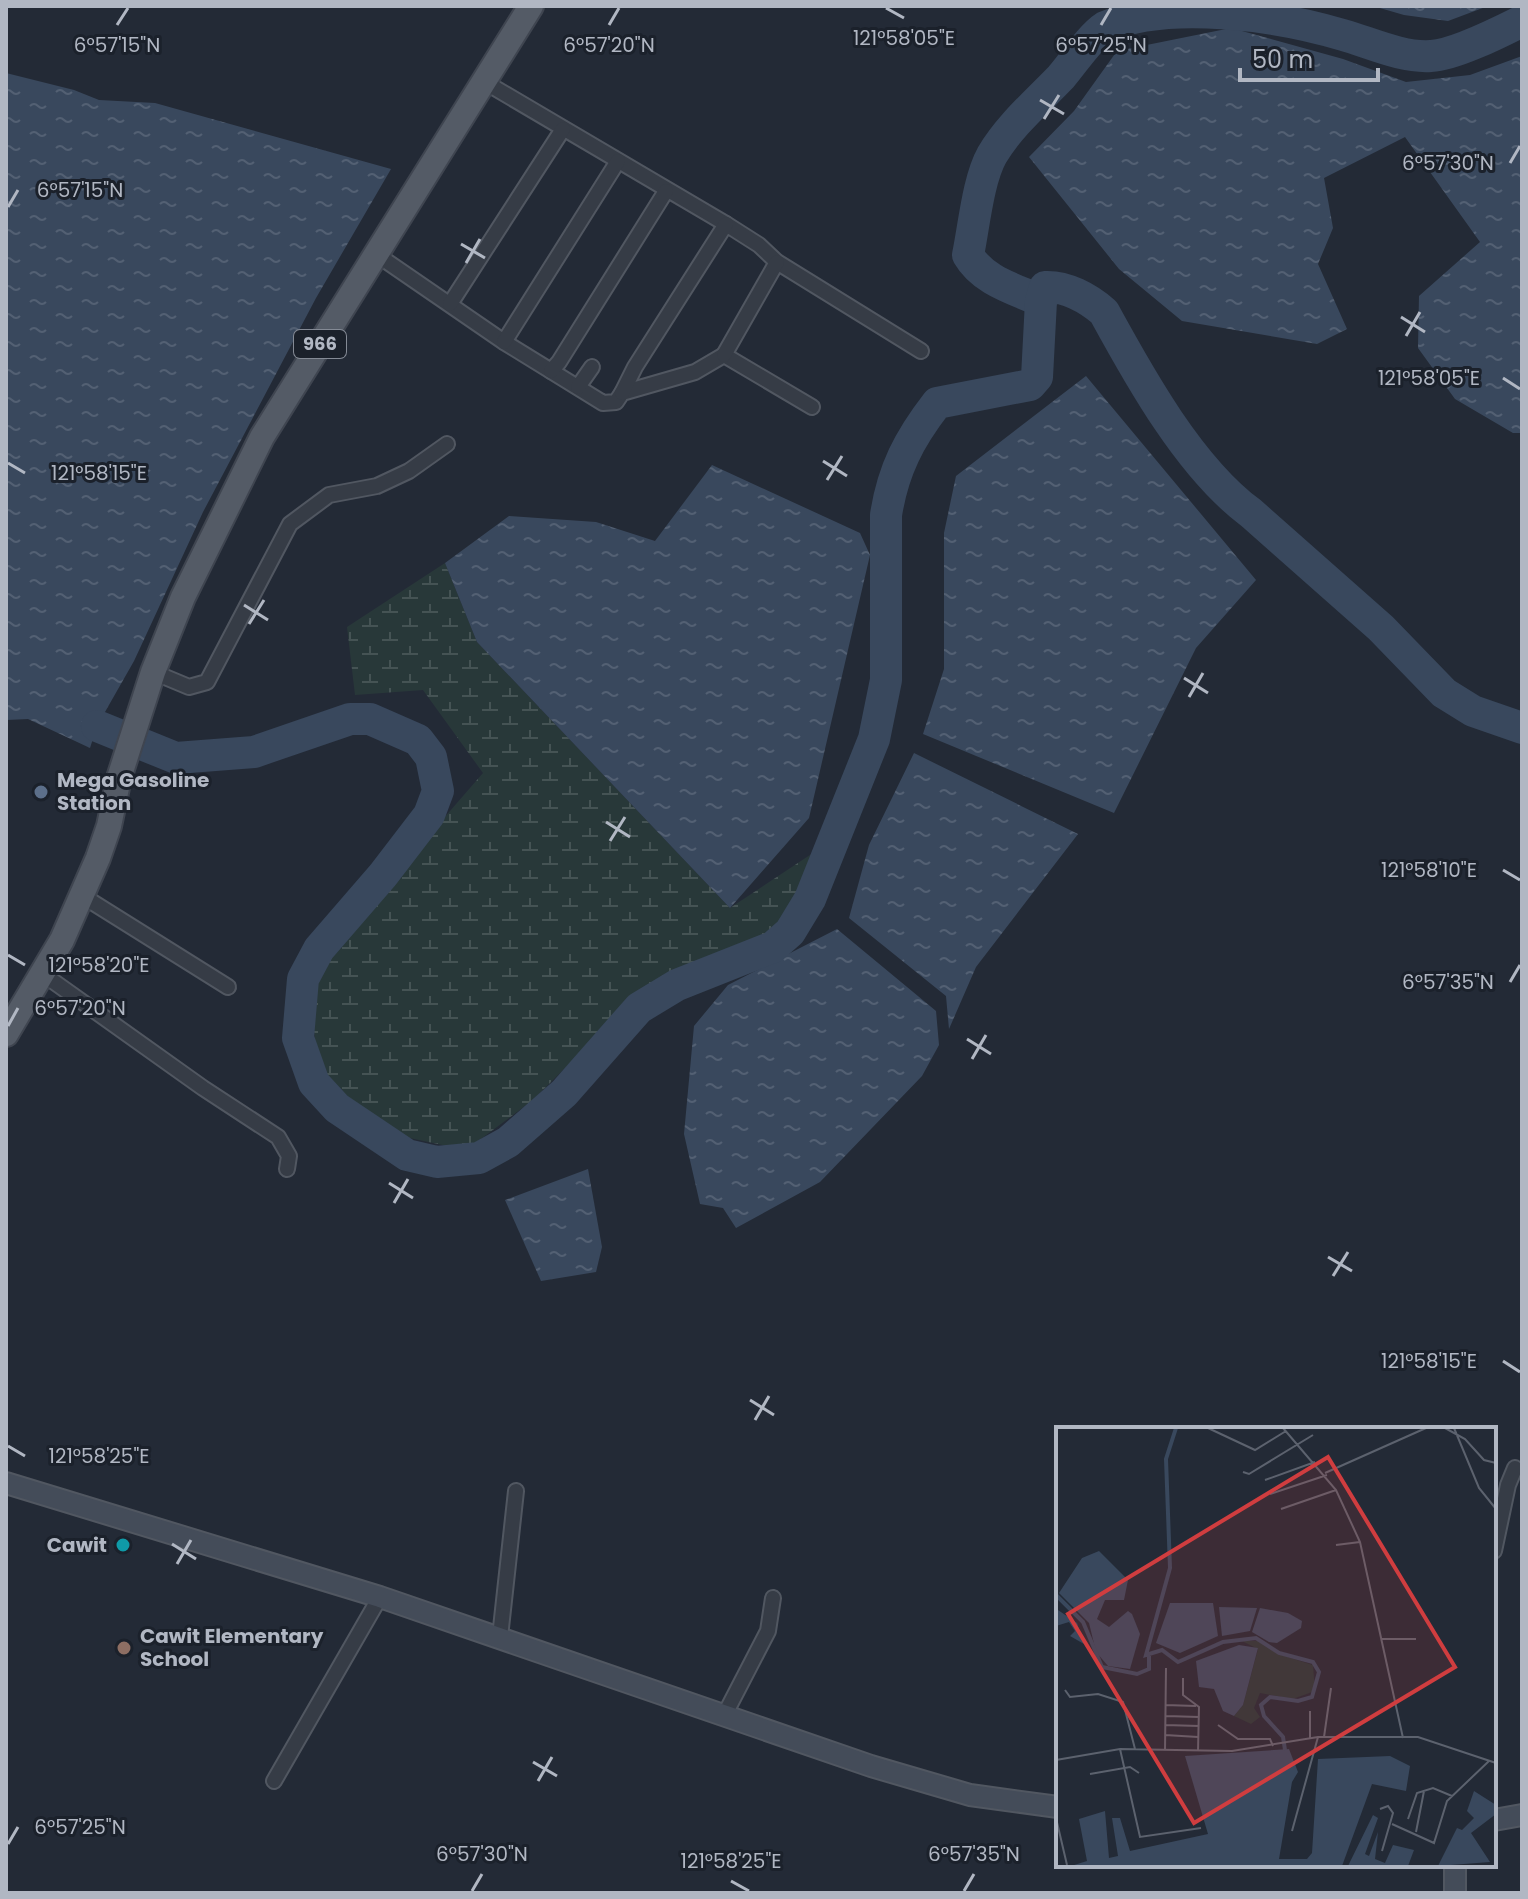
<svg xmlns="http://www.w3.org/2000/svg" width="1528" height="1899" font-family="Poppins,sans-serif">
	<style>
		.wetland { fill: url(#wetland-marsh) }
		.water { fill: url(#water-ripples) }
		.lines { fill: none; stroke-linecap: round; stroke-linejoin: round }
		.river { stroke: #39485d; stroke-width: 32 }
		.street-casing { stroke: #515761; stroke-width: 18 }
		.secondary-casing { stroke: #515761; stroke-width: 24 }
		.primary-casing { stroke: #3f4550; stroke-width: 28 }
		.street { stroke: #363c46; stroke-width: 14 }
		.secondary { stroke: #444c59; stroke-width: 20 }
		.primary { stroke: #545b66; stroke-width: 24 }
		.ticks { fill: none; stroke: #b1b7c3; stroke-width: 3 }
		.service-dot { fill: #5c6f8a; stroke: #1b212b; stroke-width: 3 }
		.culture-dot { fill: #0f9aa8; stroke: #1b212b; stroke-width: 3 }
		.education-dot { fill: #8d6e63; stroke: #1b212b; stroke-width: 3 }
		.labels { text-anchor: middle; stroke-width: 6; stroke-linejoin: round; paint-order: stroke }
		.shield { fill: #1b212b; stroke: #848a95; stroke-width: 2 }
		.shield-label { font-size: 18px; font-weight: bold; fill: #b1b7c3 }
		.poi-label { font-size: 20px; font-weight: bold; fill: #b1b7c3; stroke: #1b212b; text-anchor: start }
		.inset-river { fill: none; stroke: #39485d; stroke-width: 4 }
		.inset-road { fill: none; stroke: #5c626e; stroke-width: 2 }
		.view { fill: #d03d3f; fill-opacity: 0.15; stroke: #d03d3f; stroke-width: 4 }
		.inset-edge { fill: none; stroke: #b1b7c3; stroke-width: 4 }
		.ticks-label { font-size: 20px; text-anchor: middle; fill: #b1b7c3; stroke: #1b212b; stroke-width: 6; stroke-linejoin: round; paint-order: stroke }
	</style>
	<defs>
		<pattern id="wetland-marsh" width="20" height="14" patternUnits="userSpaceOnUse" patternTransform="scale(2)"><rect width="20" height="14" fill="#283839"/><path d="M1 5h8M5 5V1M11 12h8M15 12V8" fill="none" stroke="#455354"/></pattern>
		<pattern id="water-ripples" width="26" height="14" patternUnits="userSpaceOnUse" patternTransform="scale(2)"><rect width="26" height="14" fill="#39485d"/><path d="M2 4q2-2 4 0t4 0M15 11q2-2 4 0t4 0" fill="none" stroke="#536073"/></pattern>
	</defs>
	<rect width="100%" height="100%" fill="#232a36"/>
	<polygon class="wetland" points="445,563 477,642 730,908 822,847 800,904 768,933 637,996 533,1100 466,1150 391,1134 319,1073 310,998 345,932 483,773 423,690 355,695 347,627"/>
	<g class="water">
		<polygon points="1373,6 1488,6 1448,21 1404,15"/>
		<polygon points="1231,28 1343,59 1406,82 1470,75 1522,56 1522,433 1513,433 1455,399 1418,348 1419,296 1480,242 1405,137 1324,178 1333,228 1318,264 1347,329 1317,344 1182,321 1119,269 1029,157 1074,111 1117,51"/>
		<polygon points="6,73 74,90 99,100 155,103 391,169 316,298 203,512 134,661 97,726 90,748 28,719 6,720"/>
		<polygon points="1086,376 1256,580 1196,648 1114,813 923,734 944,669 944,533 956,476"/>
		<polygon points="712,465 860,533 870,555 809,818 730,908 477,642 445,563 509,516 596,522 655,541"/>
		<polygon points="914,753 1078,834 976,967 949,1029 946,996 849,918 869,845"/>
		<polygon points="837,929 936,1011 939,1045 922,1076 820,1182 736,1228 723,1208 700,1204 684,1134 694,1026 728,985"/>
		<polygon points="588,1169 602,1247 596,1272 541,1281 505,1200"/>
	</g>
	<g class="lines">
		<g class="river">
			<path d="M1041,301C1015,289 983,281 968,255C974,226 978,180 992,155C1009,126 1038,101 1061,77C1073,63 1091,36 1105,27C1168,0 1276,15 1343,35C1371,43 1402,58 1431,56C1455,55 1500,32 1522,21"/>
			<path d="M97,726L176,758L254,752L350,719H370L418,740L431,757L438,791L429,815L383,875L319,949L303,979L298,1038L314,1083L337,1108L407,1155L437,1162L479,1158L508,1142L564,1093L639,1008L677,985L773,947L790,932L810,899L874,739L886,680V515C893,470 909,439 937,403L1030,385L1037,377L1041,301L1045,287C1066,286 1088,298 1104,312C1140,378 1190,468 1251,513L1381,628L1444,693L1473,711L1522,728"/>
		</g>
		<g class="street-casing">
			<g id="street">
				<polyline points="483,81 726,224 759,245 777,262 921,351"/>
				<polyline points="376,254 504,342 603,403 616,402 622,393 695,372 724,355 812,407"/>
				<polyline points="450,304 563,129"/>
				<polyline points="504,342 618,161"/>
				<polyline points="724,355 777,262"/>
				<polyline points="551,371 559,362 666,191"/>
				<polyline points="578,387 592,367"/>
				<polyline points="622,393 635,367 726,224"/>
				<polyline points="153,672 189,687 207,682 290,524 329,495 377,486 409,471 447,444"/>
				<polyline points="81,895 228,987"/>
				<polyline points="43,974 203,1088 278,1137 289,1156 287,1169"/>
				<polyline points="1494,1551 1508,1485 1515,1468"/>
				<polyline points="500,1637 516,1491"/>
				<polyline points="725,1714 768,1631 773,1598"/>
				<polyline points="274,1781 380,1597"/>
			</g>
		</g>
		<g class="secondary-casing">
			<g id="secondary">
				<polyline points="6,1483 380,1597 871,1766 970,1795 1058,1807"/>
				<polyline points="1494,1820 1522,1815"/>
				<polyline points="1455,1865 1455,1893"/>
			</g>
		</g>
		<g class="primary-casing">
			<polyline id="primary" points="6,1034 62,940 98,858 109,826 119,778 153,672 183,597 262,437 531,6"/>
		</g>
		<use href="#street" class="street"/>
		<use href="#secondary" class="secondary"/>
		<use href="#primary" class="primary"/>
	</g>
	<path class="ticks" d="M886,8L904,18M117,25L128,8M609,25L619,8M1101,25L1111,8M1040,100L1064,114M1044,119L1059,95M1510,163L1520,146M8,207L18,190M461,244L485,258M466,263L480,239M1401,317L1425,332M1406,336L1420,312M1503,378L1520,389M823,461L847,476M8,463L25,473M827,480L842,456M244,605L268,620M249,624L264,600M1184,678L1208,693M1189,697L1203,673M606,822L630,837M610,841L625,817M1503,870L1520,880M8,955L25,965M1510,982L1520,965M8,1026L18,1008M967,1039L991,1054M972,1059L986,1035M389,1183L413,1198M394,1203L408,1179M1328,1257L1352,1271M1333,1276L1348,1252M1503,1361L1520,1372M750,1400L774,1415M755,1420L769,1396M8,1446L25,1456M172,1544L196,1559M177,1564L191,1540M533,1762L557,1776M538,1781L552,1757M8,1844L18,1827M731,1881L749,1891M472,1891L482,1874M964,1891L974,1874"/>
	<circle class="service-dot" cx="41" cy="792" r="8"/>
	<circle class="culture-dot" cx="123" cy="1545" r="8"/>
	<circle class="education-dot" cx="124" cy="1648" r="8"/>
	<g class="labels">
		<rect class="shield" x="294" y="330" width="52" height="28" rx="6"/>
		<g class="shield-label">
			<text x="320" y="350">966</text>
		</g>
		<g class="poi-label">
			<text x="57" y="787">Mega Gasoline<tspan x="57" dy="23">Station</tspan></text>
			<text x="107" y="1552" text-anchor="end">Cawit</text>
			<text x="140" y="1643">Cawit Elementary<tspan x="140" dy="23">School</tspan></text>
		</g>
	</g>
	<g transform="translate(1056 1427)">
		<rect width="440" height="440" fill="#232a36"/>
		<path d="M186,214H202L222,227L257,238L259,264L237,272L204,266L198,281L204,290L195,297L178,289L187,278L202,222Z" fill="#283839"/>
		<path d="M43,124L72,153L68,173H49L41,192L53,200L72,184L76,187L84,207L74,242L52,239L40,225L33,196L3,166L26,131ZM0,175L2,183L21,196L28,217L14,209L19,204L13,195L0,199ZM114,176H157L162,209L124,226L100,216ZM163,180L201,181L194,204L166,209ZM204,181L232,186L246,194L245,201L221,216L213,215L196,205ZM183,218L202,221L187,278L178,289L167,284L158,262L143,260L140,234ZM233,322L242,345L236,355L223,432H251L256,426L262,332L334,329L354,339L350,364L316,357L286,439H15L31,434L23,392L49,384L53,431L62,429L56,391H64L74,424L152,407L129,329ZM418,364L440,378V387L415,406L434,435L382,439L401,401L406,403L418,391L411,384ZM317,388L322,391L309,427L313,429L322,405L319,432L329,436L337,418L358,423L352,439H292Z" fill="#39485d"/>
		<path class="inset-river" d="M120,1L110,32L114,141L90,228L106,223L122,235L167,215L200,211L223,226L257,235L263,245L256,270L242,274L214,270L205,278L208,289L227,310L229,323M0,168L27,195L46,240L81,247L93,242V229"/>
		<path class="inset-road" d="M152,1L199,23L230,4M227,1L280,63L304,115L347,311M389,1L409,12L428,33L440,36M398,1L423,61L440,82M187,45L193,47L257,8M269,46L370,1M209,53L259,35M214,67L271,48M225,82L280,63M280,118L304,115M326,212H360M127,251V268L143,280L142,324M9,263L14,270L42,267L67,275L79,322M109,278L140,279M110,289L143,290M109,298L143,299M162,298L182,312H214L217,319M109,308L142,310M268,310L275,261M254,312V284M64,322L84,410L145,401M109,323L110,241M0,333L64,322L176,324L262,310H362L440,336M34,347L74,340L83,346M324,382L332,379L337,386L326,424M0,391L11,438M352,392L361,366L377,361L396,369M336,397L378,416L391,374L433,334M236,404L262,310M360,405L368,364"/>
		<path class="view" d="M272,30L399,240L138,396L12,187Z"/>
		<rect width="440" height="440" class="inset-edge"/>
	</g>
	<g class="ticks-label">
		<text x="904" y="45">121°58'05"E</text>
		<text x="117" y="52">6°57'15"N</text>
		<text x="609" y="52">6°57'20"N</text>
		<text x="1101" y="52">6°57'25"N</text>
		<text x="1448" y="170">6°57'30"N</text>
		<text x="80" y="197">6°57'15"N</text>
		<text x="1429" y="385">121°58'05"E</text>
		<text x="99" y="480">121°58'15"E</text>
		<text x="1429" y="877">121°58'10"E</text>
		<text x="99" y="972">121°58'20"E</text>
		<text x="1448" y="989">6°57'35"N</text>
		<text x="80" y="1015">6°57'20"N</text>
		<text x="1429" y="1368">121°58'15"E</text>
		<text x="99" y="1463">121°58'25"E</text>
		<text x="80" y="1834">6°57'25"N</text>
		<text x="482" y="1861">6°57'30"N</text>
		<text x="974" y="1861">6°57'35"N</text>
		<text x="731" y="1868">121°58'25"E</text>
	</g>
	<rect width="1528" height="1899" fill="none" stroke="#b1b7c3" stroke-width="16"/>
	<path d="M1240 68v12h138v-12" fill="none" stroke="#b1b7c3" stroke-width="4"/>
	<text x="1252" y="68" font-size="24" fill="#b1b7c3" stroke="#1b212b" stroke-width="6" paint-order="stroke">50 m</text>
</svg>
